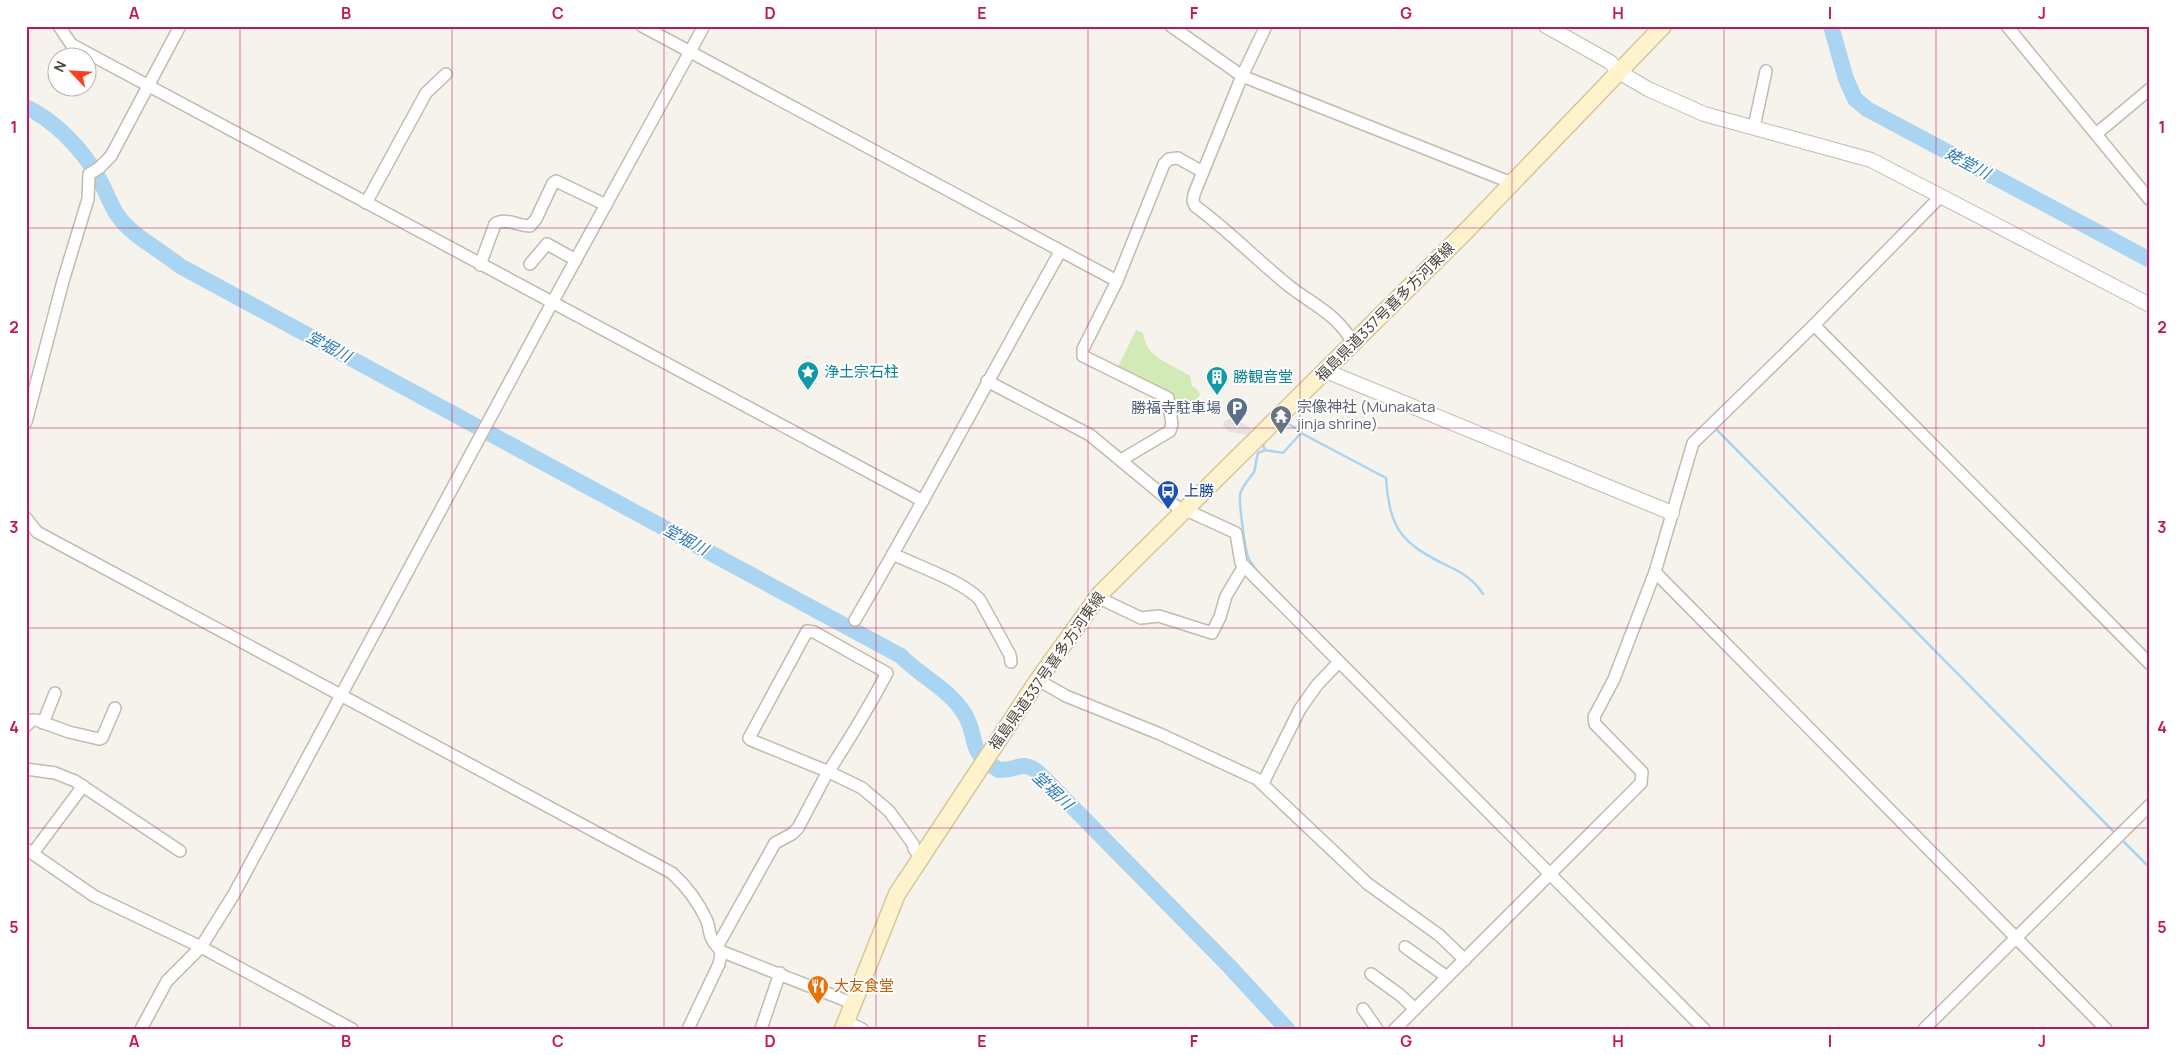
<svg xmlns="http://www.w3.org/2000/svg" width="2176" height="1055" font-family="Manrope,'Noto Sans JP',sans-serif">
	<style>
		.green { fill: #d2eab5 }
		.parking { fill: #e5e3e0 }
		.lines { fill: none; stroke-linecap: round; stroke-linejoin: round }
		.stream { stroke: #a9d4f2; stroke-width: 2.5 }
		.river { stroke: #a9d4f2; stroke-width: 16 }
		.minor-casing { stroke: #c2bbae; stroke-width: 14 }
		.tertiary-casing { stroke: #c2bbae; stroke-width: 16 }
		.secondary-casing { stroke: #d6c79b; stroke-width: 19 }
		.minor { stroke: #fff; stroke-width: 11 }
		.tertiary { stroke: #fff; stroke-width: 14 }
		.secondary { stroke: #fff3cd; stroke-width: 16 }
		.grid { fill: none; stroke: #c2185b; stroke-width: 1; stroke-opacity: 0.55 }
		.labels { text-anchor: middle; stroke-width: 4; stroke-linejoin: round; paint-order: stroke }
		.street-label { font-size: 15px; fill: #4b4439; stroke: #fff }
		.culture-label { font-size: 15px; fill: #0d838f; stroke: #fff; text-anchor: start }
		.worship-label { font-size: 15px; fill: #5b616d; stroke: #fff; text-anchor: start }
		.service-label { font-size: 15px; fill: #4e5e75; stroke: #fff; text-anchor: end }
		.transit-label { font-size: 15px; fill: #164399; stroke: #fff; text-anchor: start }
		.food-label { font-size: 15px; fill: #c56008; stroke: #fff; text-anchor: start }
		.water-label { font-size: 16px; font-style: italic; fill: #2e7ab2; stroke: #fff }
		.neatline { fill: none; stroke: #c2185b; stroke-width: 2 }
		.grid-label { font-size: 16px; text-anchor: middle; font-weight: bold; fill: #c2185b }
	</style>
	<rect width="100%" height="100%" fill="#f6f3ec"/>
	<path class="green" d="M1136,330L1143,333C1146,359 1171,363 1190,376L1192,386L1197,389L1200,394C1196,404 1194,406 1183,406L1117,369Z"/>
	<polygon class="parking" points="1229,419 1236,419 1251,429 1250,432 1245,435 1228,431 1223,426 1224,421"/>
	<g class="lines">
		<g class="stream">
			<polyline points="1715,428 2115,833"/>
			<path d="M1301,433L1386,478C1390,530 1401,543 1448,566C1463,573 1474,580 1483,594"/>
			<polyline points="1262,442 1265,450"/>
			<path d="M1264,579C1258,572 1252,566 1248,557C1245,549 1239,503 1240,495C1242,485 1249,480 1254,472C1256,466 1256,459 1258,453L1265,450L1283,453L1301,433L1300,430L1282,421"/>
			<polyline points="2121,839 2150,868"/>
		</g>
		<g class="river">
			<polyline points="1831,26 1846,79 1855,99 1867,109 2150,260"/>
			<path d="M26,107C54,120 81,148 97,175C105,188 109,203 118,216C133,237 161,250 180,266L901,656C920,676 949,689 964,713C980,739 965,751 999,770C1019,771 1021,758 1040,774L1230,967L1287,1029"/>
		</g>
		<g class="minor-casing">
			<g id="minor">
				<polyline points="59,26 71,44 80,49 923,501"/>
				<polyline points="642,26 1117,281"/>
				<polyline points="1171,26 1242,76 1512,183"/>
				<path d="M1266,26L1242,76L1194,194L1193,201L1195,206C1228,230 1257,260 1289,286C1312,304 1340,316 1353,344"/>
				<polyline points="2007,26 2150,200"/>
				<polyline points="1754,127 1766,71"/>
				<polyline points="2096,134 2150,89"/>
				<polyline points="366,203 426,93 446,74"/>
				<polyline points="530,264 547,244 576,260"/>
				<path d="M480,265L495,224C505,217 519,226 530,226L536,219L553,183L556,181L606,205"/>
				<polyline points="1814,325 2150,664"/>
				<polyline points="987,381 1090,435 1183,512"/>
				<polyline points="26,422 63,281 88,199 89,174 99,168 111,156 180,26"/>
				<polyline points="1121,460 1170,431 1172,424 1168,398 1087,358 1083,356 1083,349 1117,281 1164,164 1169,159 1178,158 1203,172"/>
				<polyline points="1186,510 1236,533 1241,563 1704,1029"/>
				<path d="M26,518L37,532L672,873C686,886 699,903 707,921C709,926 709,932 711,937C716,951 724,944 719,964L688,1029"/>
				<path d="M893,554C917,566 963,581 980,600L1010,655L1011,662"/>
				<polyline points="1655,572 2106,1029"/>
				<polyline points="1097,597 1141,618 1159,616 1212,633 1220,617 1226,596 1244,566"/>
				<path d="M855,620C926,499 991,374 1060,252"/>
				<polyline points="1038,680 1066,696 1160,734 1257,779 1368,884 1439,935 1465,960"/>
				<polyline points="43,723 55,693"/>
				<polyline points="26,726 32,720 36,720 69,732 99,739 102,738 115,708"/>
				<polyline points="26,769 55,773 75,781 180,851"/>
				<polyline points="1263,783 1300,709 1317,685 1339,662"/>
				<polyline points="26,849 94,896 201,947 352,1029"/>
				<polyline points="33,853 83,786"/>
				<path d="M718,945L775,843L792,834L798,828L825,777C847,743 868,709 887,673L814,632L807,631L749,738L751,740L829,772L862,788L889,811L913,844L914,849L921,856"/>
				<polyline points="1405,947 1447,977"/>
				<polyline points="722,954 723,952 852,1003"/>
				<polyline points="1371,974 1400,995 1415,1009"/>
				<polyline points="1363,1009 1377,1029"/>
				<polyline points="845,1021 862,1029"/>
				<polyline points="141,1029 167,981 201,947 234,894 552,303 704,26"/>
				<polyline points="761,1029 780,973"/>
				<polyline points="1395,1029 1641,783 1642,772 1595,724 1594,717 1614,679 1655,572 1693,443 1814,325 1941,196"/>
				<polyline points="1924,1029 2150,805"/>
			</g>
		</g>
		<g class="tertiary-casing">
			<g id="tertiary">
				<polyline points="1546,26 1610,62 1619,72 1648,89 1704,114 1871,160 2150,305"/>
				<polyline points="1326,371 1672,513"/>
			</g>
		</g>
		<g class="secondary-casing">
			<polyline id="secondary" points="843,1029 897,894 1038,680 1100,594 1467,230 1663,26"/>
		</g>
		<use href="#minor" class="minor"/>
		<use href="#tertiary" class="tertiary"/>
		<use href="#secondary" class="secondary"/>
	</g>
	<path class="grid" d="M240,26V1029M452,26V1029M664,26V1029M876,26V1029M1088,26V1029M1300,26V1029M1512,26V1029M1724,26V1029M1936,26V1029M26,228H2150M26,428H2150M26,628H2150M26,828H2150"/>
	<defs>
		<g id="sight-pin" transform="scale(1.125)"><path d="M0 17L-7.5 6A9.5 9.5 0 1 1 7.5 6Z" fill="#0f9aa8" stroke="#fff"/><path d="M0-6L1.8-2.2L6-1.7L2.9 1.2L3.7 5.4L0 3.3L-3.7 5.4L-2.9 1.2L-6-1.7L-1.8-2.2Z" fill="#fff"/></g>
		<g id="building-pin" transform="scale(1.125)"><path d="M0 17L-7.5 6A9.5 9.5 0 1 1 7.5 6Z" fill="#0f9aa8" stroke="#fff"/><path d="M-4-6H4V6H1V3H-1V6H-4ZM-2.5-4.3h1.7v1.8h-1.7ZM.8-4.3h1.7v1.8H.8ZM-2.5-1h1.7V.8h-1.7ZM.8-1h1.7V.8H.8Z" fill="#fff"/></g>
		<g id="parking-pin" transform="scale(1.125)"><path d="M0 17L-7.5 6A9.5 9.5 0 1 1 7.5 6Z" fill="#5c6f8a" stroke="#fff"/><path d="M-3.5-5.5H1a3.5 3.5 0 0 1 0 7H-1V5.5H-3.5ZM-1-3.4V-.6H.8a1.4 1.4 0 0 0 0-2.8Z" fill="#fff"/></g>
		<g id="temple-pin" transform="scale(1.125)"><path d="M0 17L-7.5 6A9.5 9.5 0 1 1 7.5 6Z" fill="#6b7280" stroke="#fff"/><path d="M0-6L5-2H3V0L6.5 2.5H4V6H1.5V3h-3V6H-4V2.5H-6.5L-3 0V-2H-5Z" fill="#fff"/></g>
		<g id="bus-pin" transform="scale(1.125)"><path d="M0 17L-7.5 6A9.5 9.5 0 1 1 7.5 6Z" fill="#1a4fb4" stroke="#fff"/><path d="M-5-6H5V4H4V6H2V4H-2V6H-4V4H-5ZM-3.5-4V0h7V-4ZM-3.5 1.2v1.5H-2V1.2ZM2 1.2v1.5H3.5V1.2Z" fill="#fff"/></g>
		<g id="restaurant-pin" transform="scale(1.125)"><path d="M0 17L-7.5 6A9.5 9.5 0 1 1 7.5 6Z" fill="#e8710a" stroke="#fff"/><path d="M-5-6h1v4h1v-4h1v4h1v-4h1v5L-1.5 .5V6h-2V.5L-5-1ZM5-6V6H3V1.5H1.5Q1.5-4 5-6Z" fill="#fff"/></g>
	</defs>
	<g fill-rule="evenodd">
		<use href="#sight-pin" x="808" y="372"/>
		<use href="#building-pin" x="1217" y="377"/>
		<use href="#parking-pin" x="1237" y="408"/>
		<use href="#temple-pin" x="1281" y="416"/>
		<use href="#bus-pin" x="1168" y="491"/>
		<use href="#restaurant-pin" x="818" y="986"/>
	</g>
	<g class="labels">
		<g class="street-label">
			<text transform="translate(1385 312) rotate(-45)" y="5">福島県道337号喜多方河東線</text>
			<text transform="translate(1047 671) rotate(-55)" y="5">福島県道337号喜多方河東線</text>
		</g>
		<g class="culture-label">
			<text x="824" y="377">浄土宗石柱</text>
			<text x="1233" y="382">勝観音堂</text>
		</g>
		<g class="worship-label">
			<text x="1297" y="412">宗像神社 (Munakata<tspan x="1297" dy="17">jinja shrine)</tspan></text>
		</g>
		<g class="service-label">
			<text x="1221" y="413">勝福寺駐車場</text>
		</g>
		<g class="transit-label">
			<text x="1184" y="496">上勝</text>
		</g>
		<g class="food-label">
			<text x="834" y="991">大友食堂</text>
		</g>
		<g class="water-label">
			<text transform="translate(1968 163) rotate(28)" y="6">姥堂川</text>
			<text transform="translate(329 346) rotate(28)" y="6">堂堀川</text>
			<text transform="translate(686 539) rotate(28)" y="6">堂堀川</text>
			<text transform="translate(1053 790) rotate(43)" y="6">堂堀川</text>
		</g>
	</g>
	<rect width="2176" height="1055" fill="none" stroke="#ffffff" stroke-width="55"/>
	<g transform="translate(72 72) rotate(295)"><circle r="24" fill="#ffffff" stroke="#b7b4b0"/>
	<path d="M0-4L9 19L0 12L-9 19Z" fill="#fc3f1d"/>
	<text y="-8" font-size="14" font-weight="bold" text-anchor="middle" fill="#4b4439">N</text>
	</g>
	<rect x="28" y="28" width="2120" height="1000" class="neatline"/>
	<g class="grid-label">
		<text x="134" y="19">A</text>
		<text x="346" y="19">B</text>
		<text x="558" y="19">C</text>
		<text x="770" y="19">D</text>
		<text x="982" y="19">E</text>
		<text x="1194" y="19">F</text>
		<text x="1406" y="19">G</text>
		<text x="1618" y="19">H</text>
		<text x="1830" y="19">I</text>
		<text x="2042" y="19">J</text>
		<text x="14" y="133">1</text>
		<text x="2162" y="133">1</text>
		<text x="14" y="333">2</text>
		<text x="2162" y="333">2</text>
		<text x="14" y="533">3</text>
		<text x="2162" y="533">3</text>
		<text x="14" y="733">4</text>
		<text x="2162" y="733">4</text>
		<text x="14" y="933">5</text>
		<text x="2162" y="933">5</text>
		<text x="134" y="1047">A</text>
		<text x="346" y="1047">B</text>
		<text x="558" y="1047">C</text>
		<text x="770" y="1047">D</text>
		<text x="982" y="1047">E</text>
		<text x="1194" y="1047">F</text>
		<text x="1406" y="1047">G</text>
		<text x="1618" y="1047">H</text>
		<text x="1830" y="1047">I</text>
		<text x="2042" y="1047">J</text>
	</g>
</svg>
